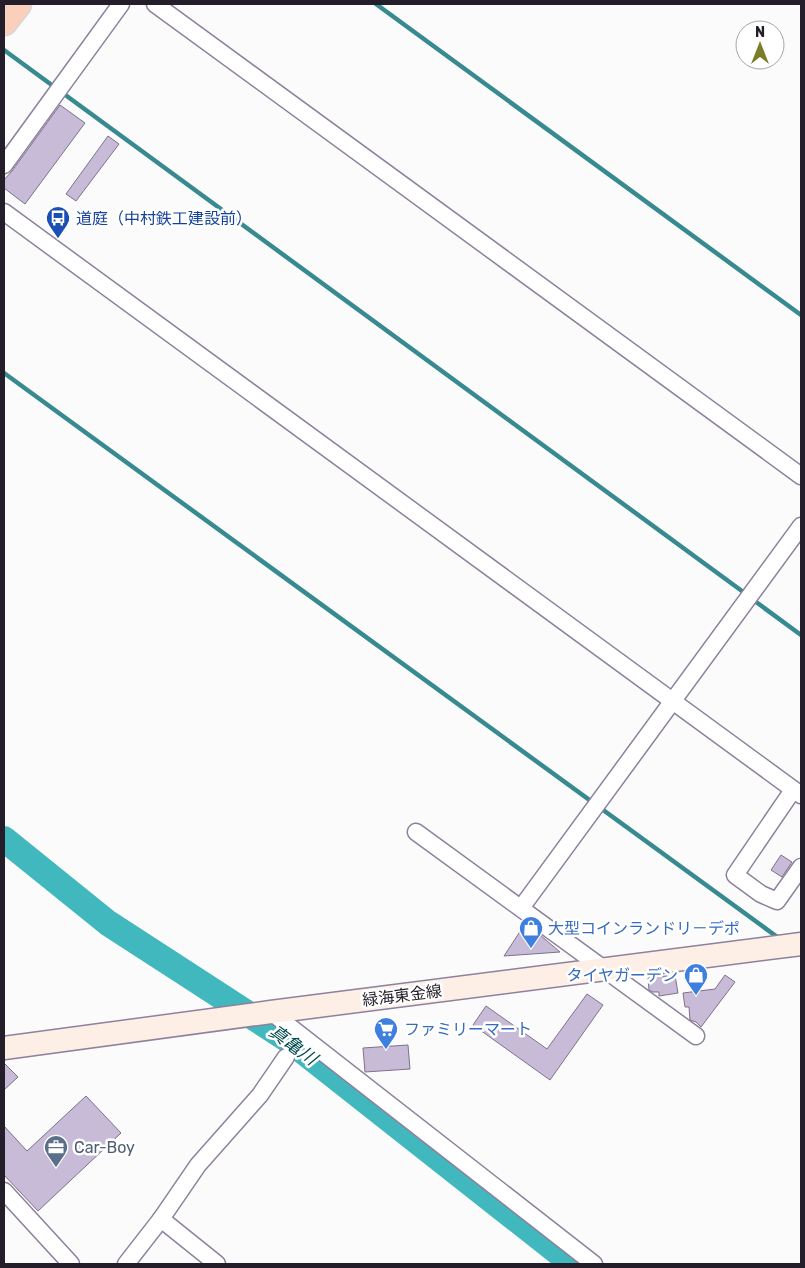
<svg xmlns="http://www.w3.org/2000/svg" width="805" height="1268" font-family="Rubik,'Noto Sans JP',sans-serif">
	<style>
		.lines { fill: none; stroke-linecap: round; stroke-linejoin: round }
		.stream { stroke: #388a91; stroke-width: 4.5 }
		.river { stroke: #41b8bd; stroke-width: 26 }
		.building { fill: #c8bbd8; stroke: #7e718c }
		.minor-casing { stroke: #8d819c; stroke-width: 19 }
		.secondary-casing { stroke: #8d819c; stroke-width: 25 }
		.trunk-casing { stroke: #d7d6d8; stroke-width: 29 }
		.minor { stroke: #fff; stroke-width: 16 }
		.secondary { stroke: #fdeee6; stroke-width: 22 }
		.trunk { stroke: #fad0bc; stroke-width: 26 }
		.labels { text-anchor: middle; stroke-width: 5; stroke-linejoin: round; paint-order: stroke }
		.transit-label { font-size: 16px; fill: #164399; stroke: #fff; text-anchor: start }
		.shop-label { font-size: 16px; fill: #366cbe; stroke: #fff; text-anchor: start }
		.street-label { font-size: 16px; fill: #231e29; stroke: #fff }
		.service-label { font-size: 16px; fill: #4e5e75; stroke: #fff; text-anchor: start }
		.water-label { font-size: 18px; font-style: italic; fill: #004a4d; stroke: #fff }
	</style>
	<rect width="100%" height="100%" fill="#fbfbfb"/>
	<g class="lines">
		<g class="stream">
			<polyline points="376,4 801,315"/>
			<polyline points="4,50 746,594"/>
			<polyline points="4,373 780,939"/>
			<polyline points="752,599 801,635"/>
		</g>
		<polyline class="river" points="4,839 108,923 290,1041 573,1264"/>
	</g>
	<g class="building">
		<polygon points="60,105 85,123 25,204 4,188 4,180 12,171"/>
		<polygon points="108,136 119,144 76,201 66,194"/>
		<polygon points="781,855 792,862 782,877 771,870"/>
		<polygon points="533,929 560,952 504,956 521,930"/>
		<polygon points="675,975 678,993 659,996 659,992 653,992 649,990 648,978"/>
		<polygon points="725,975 735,982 701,1027 696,1022 690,1020 689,1007 685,1007 683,993 715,989"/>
		<polygon points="587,994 603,1005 550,1080 473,1025 486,1006 547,1049"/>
		<polygon points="408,1045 410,1069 365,1072 363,1048"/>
		<polygon points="4,1063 18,1077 4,1090"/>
		<polygon points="86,1096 121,1133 38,1211 4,1175 4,1126 27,1151"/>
	</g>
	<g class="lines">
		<g class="minor-casing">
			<g id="minor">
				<polyline points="155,4 801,476"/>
				<polyline points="4,165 121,4"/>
				<polyline points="4,212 801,795"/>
				<polyline points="793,790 735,875 761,894 777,901 801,867"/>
				<polyline points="416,832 696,1036"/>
				<polyline points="521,908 801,526"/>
				<polyline points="271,1012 594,1264"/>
				<polyline points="4,1191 71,1264"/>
				<polyline points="161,1219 217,1264"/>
				<polyline points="126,1264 161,1219 198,1165 260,1095 286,1057"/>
			</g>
		</g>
		<g class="secondary-casing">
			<polyline id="secondary" points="4,1048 271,1012 801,944"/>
		</g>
		<g class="trunk-casing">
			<polyline id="trunk" points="4,22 18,4"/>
		</g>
		<use href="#minor" class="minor"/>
		<use href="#secondary" class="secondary"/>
		<use href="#trunk" class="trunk"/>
	</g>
	<defs>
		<g id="bus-pin" transform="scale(1.25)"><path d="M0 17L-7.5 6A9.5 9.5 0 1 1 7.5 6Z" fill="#1a4fb4" stroke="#fff"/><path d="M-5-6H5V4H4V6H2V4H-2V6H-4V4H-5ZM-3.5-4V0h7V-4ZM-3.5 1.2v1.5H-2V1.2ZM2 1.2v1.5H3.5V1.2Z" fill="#fff"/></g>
		<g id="shop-pin" transform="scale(1.25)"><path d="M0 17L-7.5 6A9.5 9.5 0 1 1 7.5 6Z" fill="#3f7fe0" stroke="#fff"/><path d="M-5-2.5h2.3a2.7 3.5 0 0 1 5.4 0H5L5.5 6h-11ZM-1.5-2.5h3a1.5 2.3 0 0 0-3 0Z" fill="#fff"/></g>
		<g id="supermarket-pin" transform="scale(1.25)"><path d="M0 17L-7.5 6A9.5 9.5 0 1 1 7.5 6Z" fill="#3f7fe0" stroke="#fff"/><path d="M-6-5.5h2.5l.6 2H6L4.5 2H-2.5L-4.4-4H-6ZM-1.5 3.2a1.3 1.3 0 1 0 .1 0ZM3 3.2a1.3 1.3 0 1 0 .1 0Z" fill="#fff"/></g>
		<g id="office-pin" transform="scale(1.25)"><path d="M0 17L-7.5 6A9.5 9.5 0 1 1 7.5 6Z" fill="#5c6f8a" stroke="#fff"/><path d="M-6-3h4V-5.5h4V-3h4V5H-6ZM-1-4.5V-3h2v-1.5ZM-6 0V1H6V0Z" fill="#fff"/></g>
	</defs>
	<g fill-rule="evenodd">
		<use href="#bus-pin" x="58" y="218"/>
		<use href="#shop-pin" x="531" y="928"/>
		<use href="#shop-pin" x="696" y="975"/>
		<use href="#supermarket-pin" x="386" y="1029"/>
		<use href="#office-pin" x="56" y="1147"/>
	</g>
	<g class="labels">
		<g class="transit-label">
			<text x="76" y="224">道庭（中村鉄工建設前）</text>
		</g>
		<g class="shop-label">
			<text x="548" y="934">大型コインランドリ－デポ</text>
			<text x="678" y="981" text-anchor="end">タイヤガーデン</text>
			<text x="404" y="1035">ファミリーマート</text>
		</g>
		<g class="street-label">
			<text transform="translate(402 995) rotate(-7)" y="6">緑海東金線</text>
		</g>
		<g class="service-label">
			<text x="74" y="1153">Car-Boy</text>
		</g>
		<g class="water-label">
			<text transform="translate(293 1045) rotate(36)" y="6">真亀川</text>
		</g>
	</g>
	<rect width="805" height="1268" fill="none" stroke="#231e29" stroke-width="10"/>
	<g transform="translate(760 45)"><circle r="24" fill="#ffffff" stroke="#a7a5a9"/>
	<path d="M0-4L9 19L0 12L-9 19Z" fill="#7a7e28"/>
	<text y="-8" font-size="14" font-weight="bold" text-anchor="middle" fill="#231e29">N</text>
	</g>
</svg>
